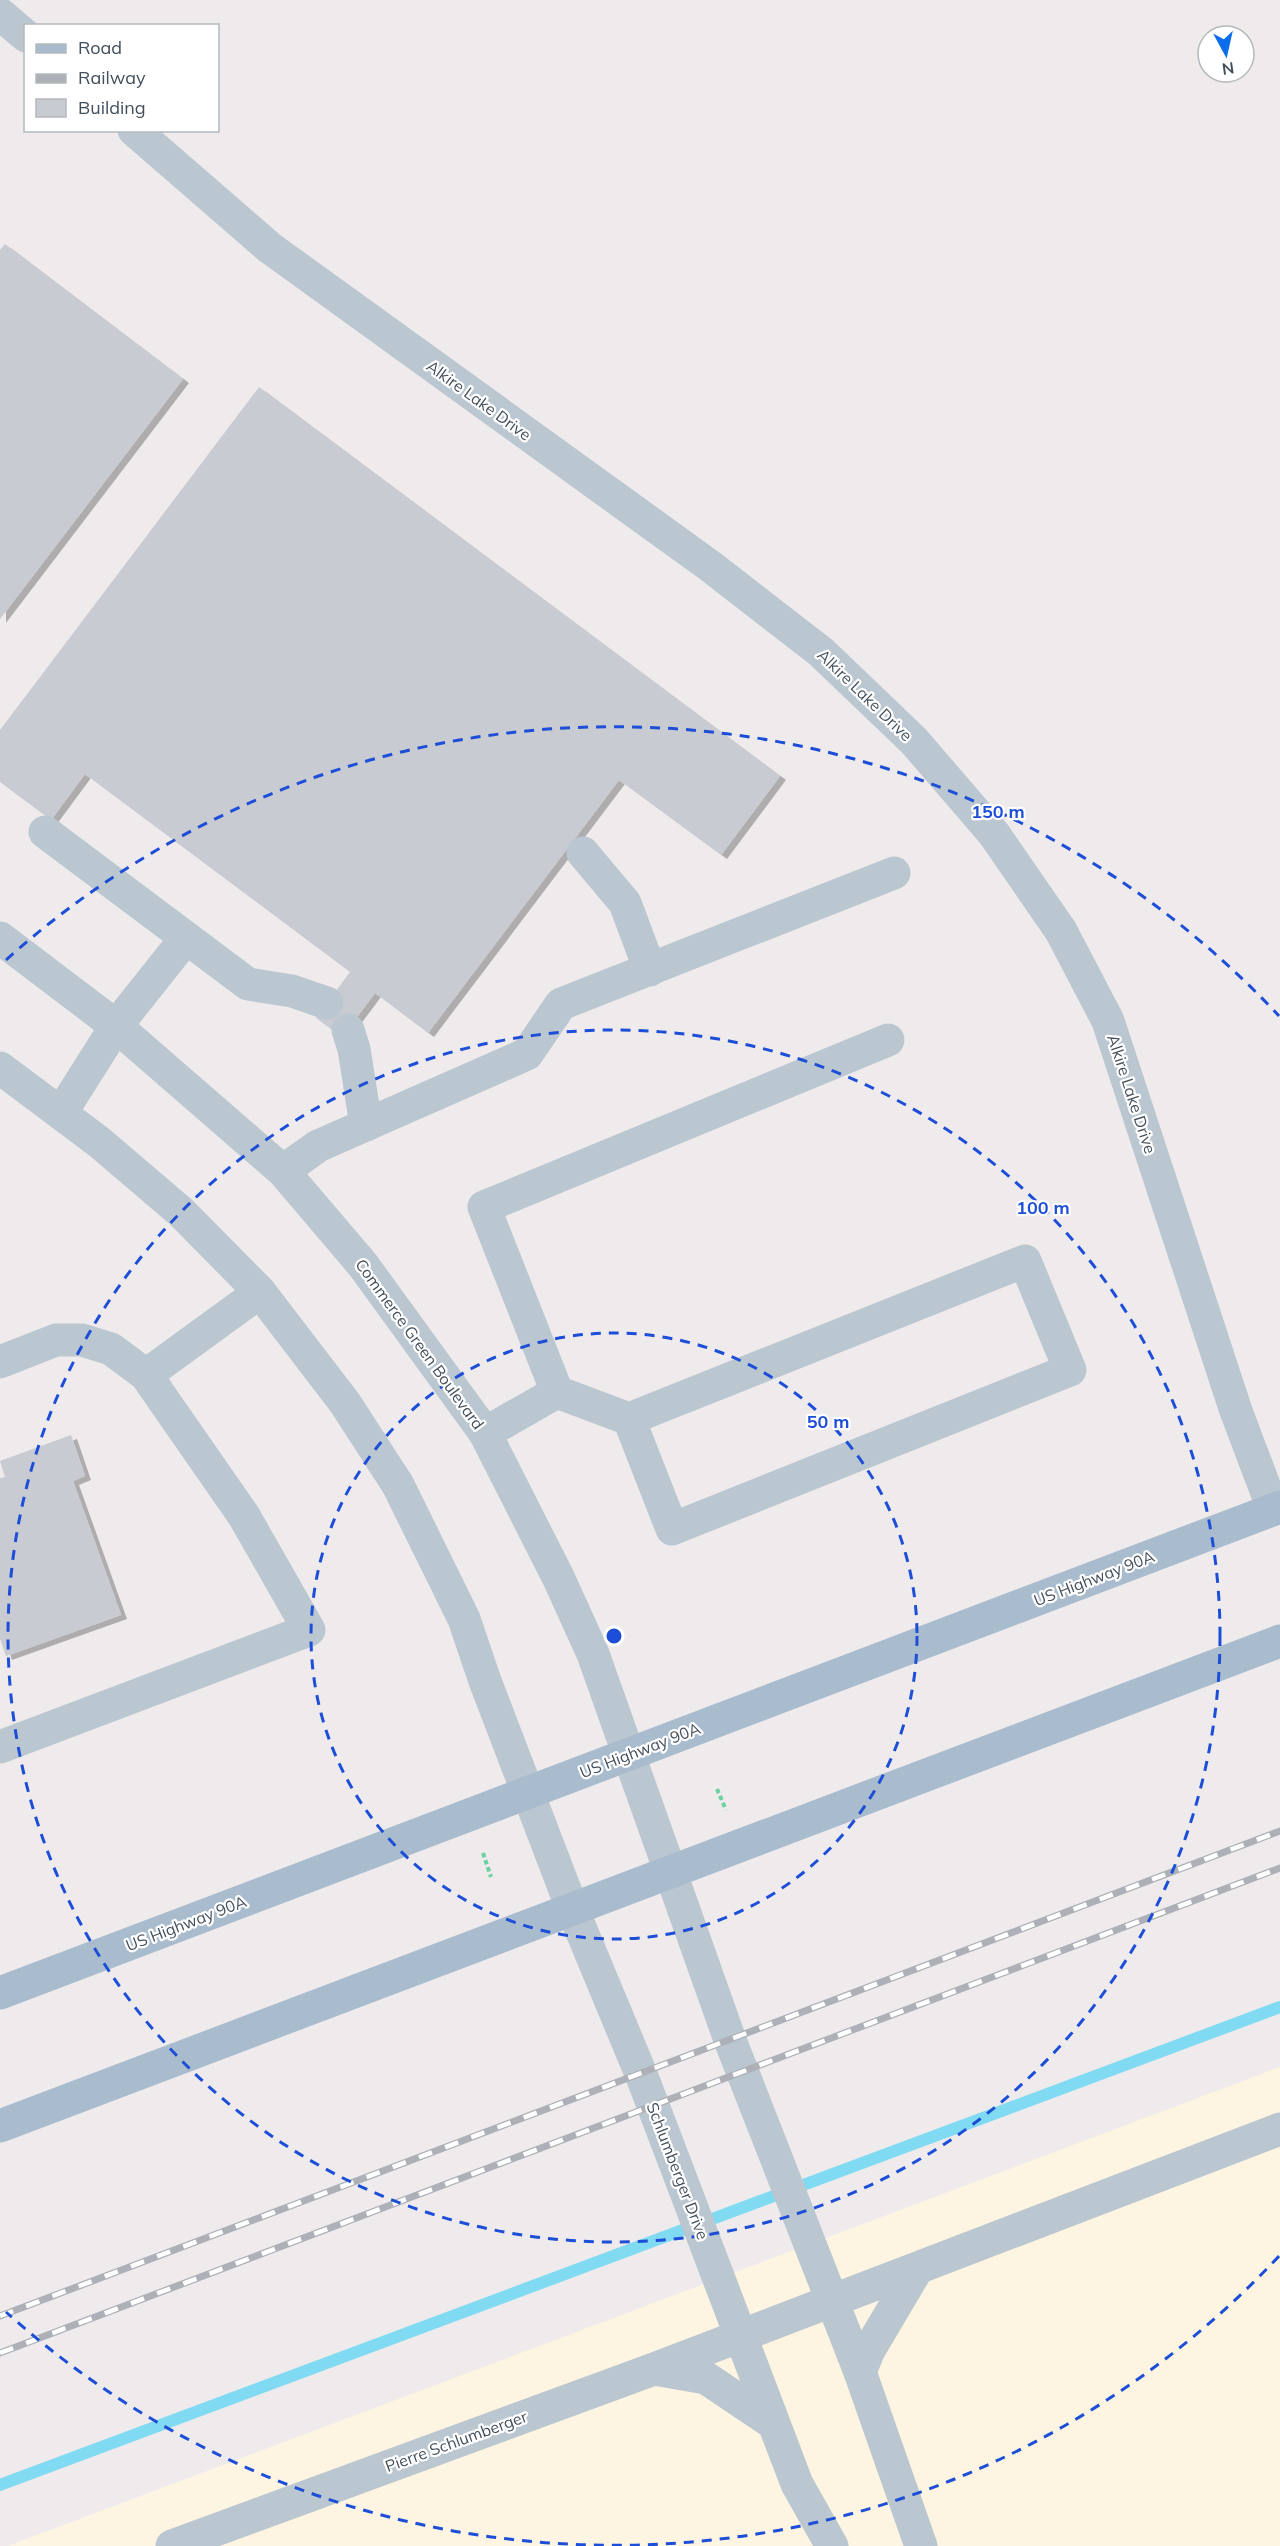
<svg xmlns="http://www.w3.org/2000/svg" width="1280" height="2546" font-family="Mulish,sans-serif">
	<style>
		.commercial { fill: #fdf5e2 }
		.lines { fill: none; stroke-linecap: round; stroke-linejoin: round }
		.stream { stroke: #7fdaf2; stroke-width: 12 }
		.building { fill: #c8cbd1; filter: url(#shadow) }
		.path { stroke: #6bd29f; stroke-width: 4; stroke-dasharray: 4.5 3; stroke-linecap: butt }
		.minor { stroke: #bbc7d0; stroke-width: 33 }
		.major { stroke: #a9bcce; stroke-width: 33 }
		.rail-casing { stroke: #adb1b7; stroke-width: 7 }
		.rail { stroke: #fff; stroke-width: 4.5; stroke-dasharray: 14; stroke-linecap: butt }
		.ring { fill: none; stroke: #1d4ed8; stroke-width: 3; stroke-dasharray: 10 8 }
		.labels { text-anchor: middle; stroke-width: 4.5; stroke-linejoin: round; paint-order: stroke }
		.street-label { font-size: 16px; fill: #434f5b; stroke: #fff }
		.centre { fill: #1d4ed8; stroke: #fff; stroke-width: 3 }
		.ring-label { font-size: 18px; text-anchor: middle; font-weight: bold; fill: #1d4ed8; stroke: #fff; stroke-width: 4.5; stroke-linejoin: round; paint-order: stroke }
	</style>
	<defs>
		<filter id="shadow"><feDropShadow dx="6" dy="4" stdDeviation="0" flood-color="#0004"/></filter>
	</defs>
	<rect width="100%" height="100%" fill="#efebec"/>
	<polygon class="commercial" points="1280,2067 1280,2546 8,2546"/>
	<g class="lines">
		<polyline class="stream" points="0,2485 1280,2007"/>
	</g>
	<g class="building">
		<polygon points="5,244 183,379 0,619 0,250"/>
		<polygon points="259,387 780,776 721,855 619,780 428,1033 375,993 342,1037 316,1018 350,972 85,774 51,820 0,782 0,730"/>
		<polygon points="71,1435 85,1476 73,1481 121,1615 6,1656 0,1639 0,1478 5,1477 0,1461"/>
	</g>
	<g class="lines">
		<g class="path">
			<polyline points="717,1789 726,1810"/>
			<polyline points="483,1853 491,1877"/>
		</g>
		<g class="minor">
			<polyline points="0,14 26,36"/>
			<polyline points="134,130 270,248 710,566 821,652 914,741 994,834 1061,931 1108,1021 1236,1411 1273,1509"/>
			<polyline points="45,832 248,984 292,991 327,1003"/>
			<polyline points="583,853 625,903 650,970"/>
			<polyline points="0,938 116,1026 283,1171 363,1265 485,1433 559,1579 593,1654 730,2040 860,2372 921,2546"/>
			<polyline points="348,1030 354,1049 366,1125"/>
			<polyline points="0,1068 99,1142 181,1212 260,1292 345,1403 398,1485 464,1619 485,1681 572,1908 641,2074 797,2484 832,2546"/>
			<polyline points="61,1113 116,1026 186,938"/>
			<polyline points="283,1171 318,1146 527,1054 561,1004 894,873"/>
			<polyline points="0,1362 56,1340 82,1340 111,1349 146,1375 244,1516 309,1630 0,1747"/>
			<polyline points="146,1375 260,1292"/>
			<polyline points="557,1392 484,1207 888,1040"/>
			<polyline points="485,1433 557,1392 629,1419 1025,1261 1070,1370 672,1529 629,1419"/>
			<polyline points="654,2369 706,2378 773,2423"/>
			<polyline points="860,2372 869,2350 917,2269"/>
			<polyline points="172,2546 654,2369 1280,2129"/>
		</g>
		<g class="major">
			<polyline points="0,1993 1280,1507"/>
			<polyline points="0,2126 1280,1641"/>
		</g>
		<g class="rail-casing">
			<g id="rail">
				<polyline points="0,2316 1280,1831"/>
				<polyline points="0,2353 1280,1868"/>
			</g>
		</g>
		<use href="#rail" class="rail"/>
	</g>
	<g class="ring">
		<circle cx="614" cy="1636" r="303"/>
		<circle cx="614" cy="1636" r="606"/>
		<path d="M1279 2256A909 909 0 0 1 6 2312M6 960A909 909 0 0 1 1279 1016"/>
	</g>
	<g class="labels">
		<g class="street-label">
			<text transform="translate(479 400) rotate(36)" y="6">Alkire Lake Drive</text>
			<text transform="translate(865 695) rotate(44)" y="6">Alkire Lake Drive</text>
			<text transform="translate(1132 1094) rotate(72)" y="6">Alkire Lake Drive</text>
			<text transform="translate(420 1344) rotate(54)" y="6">Commerce Green Boulevard</text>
			<text transform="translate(1094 1578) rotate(-21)" y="6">US Highway 90A</text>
			<text transform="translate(640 1750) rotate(-21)" y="6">US Highway 90A</text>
			<text transform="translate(186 1923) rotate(-21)" y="6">US Highway 90A</text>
			<text transform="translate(678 2171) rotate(69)" y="6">Schlumberger Drive</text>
			<text transform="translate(456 2441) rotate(-20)" y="6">Pierre Schlumberger</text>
		</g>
	</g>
	<circle cx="614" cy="1636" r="9" class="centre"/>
	<g class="ring-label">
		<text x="998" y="818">150 m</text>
		<text x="1043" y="1214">100 m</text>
		<text x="828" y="1428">50 m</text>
	</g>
	<rect x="24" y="24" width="195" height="108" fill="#ffffff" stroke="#b4b9bd" stroke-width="1.5"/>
	<rect x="36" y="44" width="30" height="9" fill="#a9bcce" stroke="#b4b9bd" stroke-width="1.5"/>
	<text x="78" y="54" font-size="18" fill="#434f5b">Road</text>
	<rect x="36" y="74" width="30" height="9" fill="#adb1b7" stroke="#b4b9bd" stroke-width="1.5"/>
	<text x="78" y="84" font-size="18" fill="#434f5b">Railway</text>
	<rect x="36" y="99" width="30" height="18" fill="#c8cbd1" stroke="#b4b9bd" stroke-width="1.5"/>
	<text x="78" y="114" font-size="18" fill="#434f5b">Building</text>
	<g transform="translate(1226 54) rotate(172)"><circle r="28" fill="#ffffff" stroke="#b4b9bd" stroke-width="1.5"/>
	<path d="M0-4.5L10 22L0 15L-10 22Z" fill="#0b6de9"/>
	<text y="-9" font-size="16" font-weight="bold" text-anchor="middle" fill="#434f5b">N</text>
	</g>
</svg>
